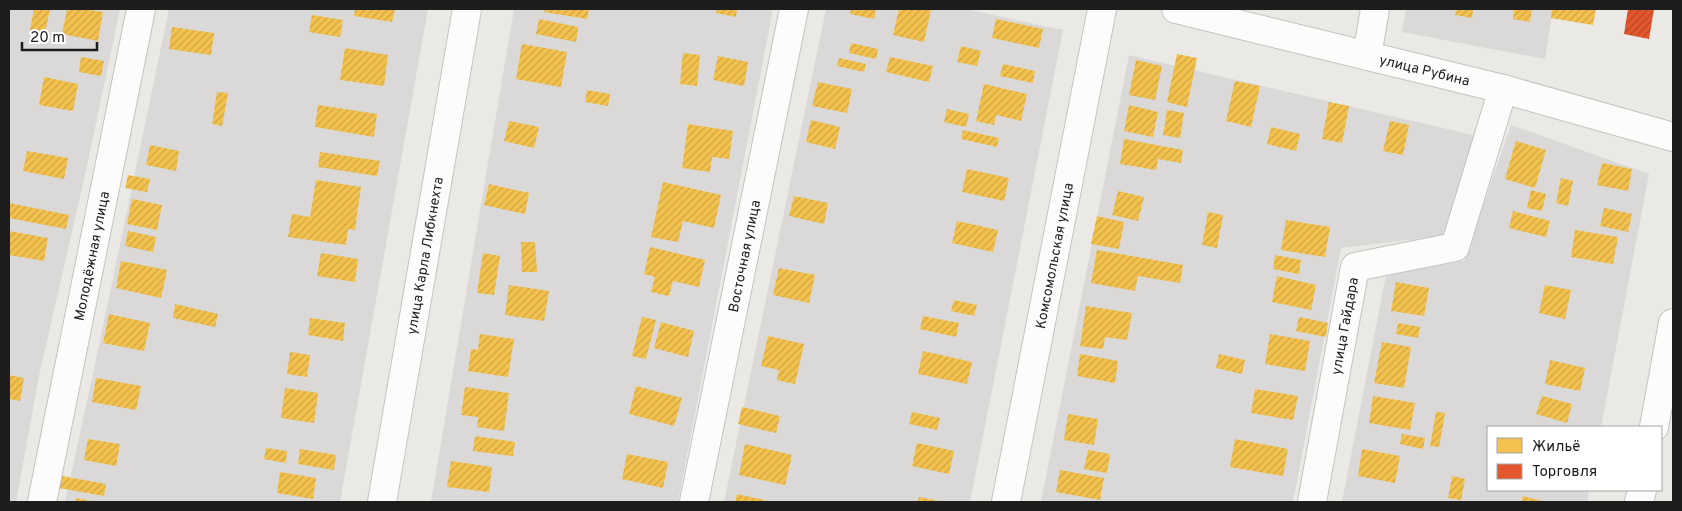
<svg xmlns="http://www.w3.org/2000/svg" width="1682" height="511" font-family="Overpass,sans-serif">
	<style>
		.residential { fill: #dad9d7 }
		.homes { fill: url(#homes-hatch) }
		.shops { fill: url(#shops-hatch) }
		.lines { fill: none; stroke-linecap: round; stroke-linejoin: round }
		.minor-casing { stroke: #c4c3c2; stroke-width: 30 }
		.tertiary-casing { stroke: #c4c3c2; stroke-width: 30 }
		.minor { stroke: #fcfcfb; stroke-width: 28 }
		.tertiary { stroke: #fcfcfb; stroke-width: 28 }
		.labels { text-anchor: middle; stroke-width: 5; stroke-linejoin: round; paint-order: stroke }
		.street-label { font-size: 14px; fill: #1d1d1d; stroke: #fff }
	</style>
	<defs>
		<pattern id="homes-hatch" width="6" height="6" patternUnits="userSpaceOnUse" patternTransform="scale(1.25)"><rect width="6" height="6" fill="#f2c14e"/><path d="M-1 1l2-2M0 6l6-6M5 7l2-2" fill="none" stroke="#cfa544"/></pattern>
		<pattern id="shops-hatch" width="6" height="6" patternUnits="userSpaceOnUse" patternTransform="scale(1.25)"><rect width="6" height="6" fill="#e4572e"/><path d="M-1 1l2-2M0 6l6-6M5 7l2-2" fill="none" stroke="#b84727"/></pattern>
	</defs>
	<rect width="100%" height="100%" fill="#ebe9e6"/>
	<g class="residential">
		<polygon points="9,9 120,9 87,166 39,376 16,502 9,502"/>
		<polygon points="169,9 428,9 340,502 65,502 93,374"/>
		<polygon points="514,9 773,9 678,502 431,502"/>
		<polygon points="826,9 965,9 1063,30 970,502 724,502"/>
		<polygon points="1406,9 1553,9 1545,59 1402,32"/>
		<polygon points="1129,55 1477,136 1450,235 1341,248 1293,502 1041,502"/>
		<polygon points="1511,125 1649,174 1601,427 1488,427 1488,490 1589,490 1587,502 1342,502 1386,275 1464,261"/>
	</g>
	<g class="homes">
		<polygon points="34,9 50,9 45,33 30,30"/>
		<polygon points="67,9 84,9 103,12 98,41 62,34"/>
		<polygon points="355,9 395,9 392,22 354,16"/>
		<polygon points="545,9 589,9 587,19 544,12"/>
		<polygon points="717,9 737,9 736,17 716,13"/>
		<polygon points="851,9 876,9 874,19 850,14"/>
		<polygon points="899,9 931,9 924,42 893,35"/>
		<polygon points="1457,9 1473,9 1472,18 1455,15"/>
		<polygon points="1514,9 1532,9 1530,22 1513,19"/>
		<polygon points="1552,9 1596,9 1593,25 1551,18"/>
		<polygon points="312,15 343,20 340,37 309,32"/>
		<polygon points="539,19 578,27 576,42 536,34"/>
		<polygon points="996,19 1043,29 1039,48 992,38"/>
		<polygon points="172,27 214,33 211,55 169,49"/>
		<polygon points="851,43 878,49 876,59 849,53"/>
		<polygon points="522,44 567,52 561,87 516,79"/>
		<polygon points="961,46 981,51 977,66 957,62"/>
		<polygon points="345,48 388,55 384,86 340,80"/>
		<polygon points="683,53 700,55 697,86 680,84"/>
		<polygon points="1177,54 1197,58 1187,107 1167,102"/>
		<polygon points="718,56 748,62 744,86 713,80"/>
		<polygon points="81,57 104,61 101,76 79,72"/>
		<polygon points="890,57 933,66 929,82 886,72"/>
		<polygon points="839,58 866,64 864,72 837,66"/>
		<polygon points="1136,60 1162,66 1155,100 1129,95"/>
		<polygon points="1003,64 1035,71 1033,83 1000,76"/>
		<polygon points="44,77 78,84 73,111 39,105"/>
		<polygon points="1235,81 1260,86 1251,127 1226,121"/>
		<polygon points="818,82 852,89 847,113 812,106"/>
		<polygon points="984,84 1027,94 1021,121 996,115 994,125 976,121"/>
		<polygon points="587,90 610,94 608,106 585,102"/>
		<polygon points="217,92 228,93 222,126 212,124"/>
		<polygon points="1329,102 1349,106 1342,143 1322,139"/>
		<polygon points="318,105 377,114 374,137 315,127"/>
		<polygon points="1129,105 1158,112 1153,137 1124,131"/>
		<polygon points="947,109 969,114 966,127 944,122"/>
		<polygon points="1167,110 1184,113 1180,138 1163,135"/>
		<polygon points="811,120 840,127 835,149 806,142"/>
		<polygon points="509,121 539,127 534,148 504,141"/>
		<polygon points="1390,121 1409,125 1403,155 1383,151"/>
		<polygon points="688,124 733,131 729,159 712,157 710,172 682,168"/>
		<polygon points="1271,127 1300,134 1296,151 1267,144"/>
		<polygon points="963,130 999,138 997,147 961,139"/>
		<polygon points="1124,139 1183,150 1181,163 1158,159 1156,170 1120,164"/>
		<polygon points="1516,141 1546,150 1535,188 1505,179"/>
		<polygon points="150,145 179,151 176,171 146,165"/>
		<polygon points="27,151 68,158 64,179 23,171"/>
		<polygon points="320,152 380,161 377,176 318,167"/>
		<polygon points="1602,163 1632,169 1628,191 1597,185"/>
		<polygon points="967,169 1009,178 1004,201 962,192"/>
		<polygon points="128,175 150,179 147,192 125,188"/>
		<polygon points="1561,178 1573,181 1568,206 1556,203"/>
		<polygon points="316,180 361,187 355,230 348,229 346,245 288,237 292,214 310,217"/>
		<polygon points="663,182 721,195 714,228 683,221 678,242 651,237"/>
		<polygon points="489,184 529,193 525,214 484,205"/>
		<polygon points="1531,190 1546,194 1542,211 1527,208"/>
		<polygon points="1118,191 1144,197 1138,221 1112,215"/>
		<polygon points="794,196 828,203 824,224 789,216"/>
		<polygon points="132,199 162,205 157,230 127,224"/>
		<polygon points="9,203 69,215 66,229 9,218"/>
		<polygon points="1604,208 1632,214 1628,232 1600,226"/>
		<polygon points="1513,211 1550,221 1546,237 1509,228"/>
		<polygon points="1208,212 1223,215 1217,248 1202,245"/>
		<polygon points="1097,216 1124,222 1119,249 1091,244"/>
		<polygon points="1286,220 1330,227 1325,257 1281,250"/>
		<polygon points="957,221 998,230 993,252 952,243"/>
		<polygon points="1575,230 1618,237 1613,264 1571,257"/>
		<polygon points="9,231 48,238 44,261 9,255"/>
		<polygon points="128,231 156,237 153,252 125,246"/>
		<polygon points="521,242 535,242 537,272 522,272"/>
		<polygon points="650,247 705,260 699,287 673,281 669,296 651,292 655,277 644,274"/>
		<polygon points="1097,250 1183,265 1180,283 1138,276 1135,291 1091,283"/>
		<polygon points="321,253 358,259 355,282 317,276"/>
		<polygon points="483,253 500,256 494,295 477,293"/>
		<polygon points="1275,255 1301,260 1299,274 1273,269"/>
		<polygon points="121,261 167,270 161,298 116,288"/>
		<polygon points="779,268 815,275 809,303 773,295"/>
		<polygon points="1277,276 1316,285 1311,310 1272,302"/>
		<polygon points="1396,282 1429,288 1424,316 1391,311"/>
		<polygon points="509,285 549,291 544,321 505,315"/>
		<polygon points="1545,285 1571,290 1565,319 1539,313"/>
		<polygon points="954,300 977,305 974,316 951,311"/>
		<polygon points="175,304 218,314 215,327 173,318"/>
		<polygon points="1086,306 1132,313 1127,340 1105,337 1103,349 1080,346"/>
		<polygon points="109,314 150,323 144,351 103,343"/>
		<polygon points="923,316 959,323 956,337 920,329"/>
		<polygon points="642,317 656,320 646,359 632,356"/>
		<polygon points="1299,317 1328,323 1326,337 1296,331"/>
		<polygon points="310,318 345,323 343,341 308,335"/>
		<polygon points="661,322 694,331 688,357 654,348"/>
		<polygon points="1398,323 1420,327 1418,338 1396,334"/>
		<polygon points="480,334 514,339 508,377 468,371 471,349 478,350"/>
		<polygon points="1270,334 1310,341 1305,371 1265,364"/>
		<polygon points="768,336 804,344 795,384 777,380 779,370 761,366"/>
		<polygon points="1382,342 1411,347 1404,388 1374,383"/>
		<polygon points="923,351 972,362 967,384 918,374"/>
		<polygon points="290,352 310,355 307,377 287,374"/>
		<polygon points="1080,354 1118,361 1115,383 1077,376"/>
		<polygon points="1219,354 1245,360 1242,374 1216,368"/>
		<polygon points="1550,360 1585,368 1580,391 1545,384"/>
		<polygon points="9,375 24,378 20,401 9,399"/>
		<polygon points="96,378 141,386 136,410 92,402"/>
		<polygon points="636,386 682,398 674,426 629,414"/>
		<polygon points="465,387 509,393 504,431 477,427 478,417 461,415"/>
		<polygon points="285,388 318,393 314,423 281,418"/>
		<polygon points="1255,389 1298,396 1293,420 1251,413"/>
		<polygon points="1373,396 1415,403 1410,430 1369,423"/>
		<polygon points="1542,396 1572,404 1567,423 1536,414"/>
		<polygon points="742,407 780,416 776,433 738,424"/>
		<polygon points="912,412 940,418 937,430 909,424"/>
		<polygon points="1436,412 1445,413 1439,447 1430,446"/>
		<polygon points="1068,414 1098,419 1094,445 1064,440"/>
		<polygon points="1402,434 1425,438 1423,449 1400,444"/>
		<polygon points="475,436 515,442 513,456 473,451"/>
		<polygon points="88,439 120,444 116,466 84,460"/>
		<polygon points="1235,439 1288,449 1283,476 1230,467"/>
		<polygon points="917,443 954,451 949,474 912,466"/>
		<polygon points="745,444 792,455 785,485 739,475"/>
		<polygon points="266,448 287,451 286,463 264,459"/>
		<polygon points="300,449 336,455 334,470 298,464"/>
		<polygon points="1362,449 1400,456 1395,483 1358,476"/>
		<polygon points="1088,450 1110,454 1107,473 1084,469"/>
		<polygon points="627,454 668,462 663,488 622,479"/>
		<polygon points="451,461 492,467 489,492 447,487"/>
		<polygon points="1060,470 1104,478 1100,500 1056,492"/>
		<polygon points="280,472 316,478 313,499 277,493"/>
		<polygon points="62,476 106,484 104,496 59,488"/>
		<polygon points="1452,476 1465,479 1461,500 1448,498"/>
		<polygon points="737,494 768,501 768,502 735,502"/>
		<polygon points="1523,496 1545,502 1521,502"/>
		<polygon points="919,497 939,501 939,502 918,502"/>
		<polygon points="76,498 91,501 91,502 76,502"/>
	</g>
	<polygon class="shops" points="1628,9 1654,9 1649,39 1624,34"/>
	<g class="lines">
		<g class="minor-casing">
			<g id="minor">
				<path id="s1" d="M1176,9L1503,89L1673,137"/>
				<polyline points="1367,56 1375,9"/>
				<path id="s2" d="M42,502L141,9"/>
				<path id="s3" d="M382,502L467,9"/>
				<path id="s4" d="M694,502L794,9"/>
				<path id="s5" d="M1312,502L1355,267L1455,247L1503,89"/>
			</g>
		</g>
		<g class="tertiary-casing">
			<g id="tertiary">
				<polyline points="1654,427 1673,323"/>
				<path id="s6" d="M1006,502L1102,9"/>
				<polyline points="1639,502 1642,490"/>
			</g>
		</g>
		<use href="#minor" class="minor"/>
		<use href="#tertiary" class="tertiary"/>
	</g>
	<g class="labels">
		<g class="street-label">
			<text dy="5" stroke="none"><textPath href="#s1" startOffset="256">улица Рубина</textPath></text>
			<text dy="5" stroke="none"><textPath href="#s2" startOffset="251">Молодёжная улица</textPath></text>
			<text dy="5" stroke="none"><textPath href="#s4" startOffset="251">Восточная улица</textPath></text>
			<text dy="5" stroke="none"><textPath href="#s3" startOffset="250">улица Карла Либкнехта</textPath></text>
			<text dy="5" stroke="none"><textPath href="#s6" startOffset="251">Комсомольская улица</textPath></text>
			<text dy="5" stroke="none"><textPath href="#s5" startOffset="179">улица Гайдара</textPath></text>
		</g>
	</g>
	<rect width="1682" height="511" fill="none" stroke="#1d1d1d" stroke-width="20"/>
	<rect x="1487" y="426" width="175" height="65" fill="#ffffff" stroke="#a5a5a5"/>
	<rect x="1497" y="438" width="25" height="15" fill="#f2c14e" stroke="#a5a5a5"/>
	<text x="1532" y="451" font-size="15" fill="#1d1d1d">Жильё</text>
	<rect x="1497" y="464" width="25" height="15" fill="#e4572e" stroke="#a5a5a5"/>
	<text x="1532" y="476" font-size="15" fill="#1d1d1d">Торговля</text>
	<path d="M22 42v8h75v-8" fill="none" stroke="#1d1d1d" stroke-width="2.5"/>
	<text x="30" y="42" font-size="15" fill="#1d1d1d" stroke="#ffffff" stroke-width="4" paint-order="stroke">20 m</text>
</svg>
